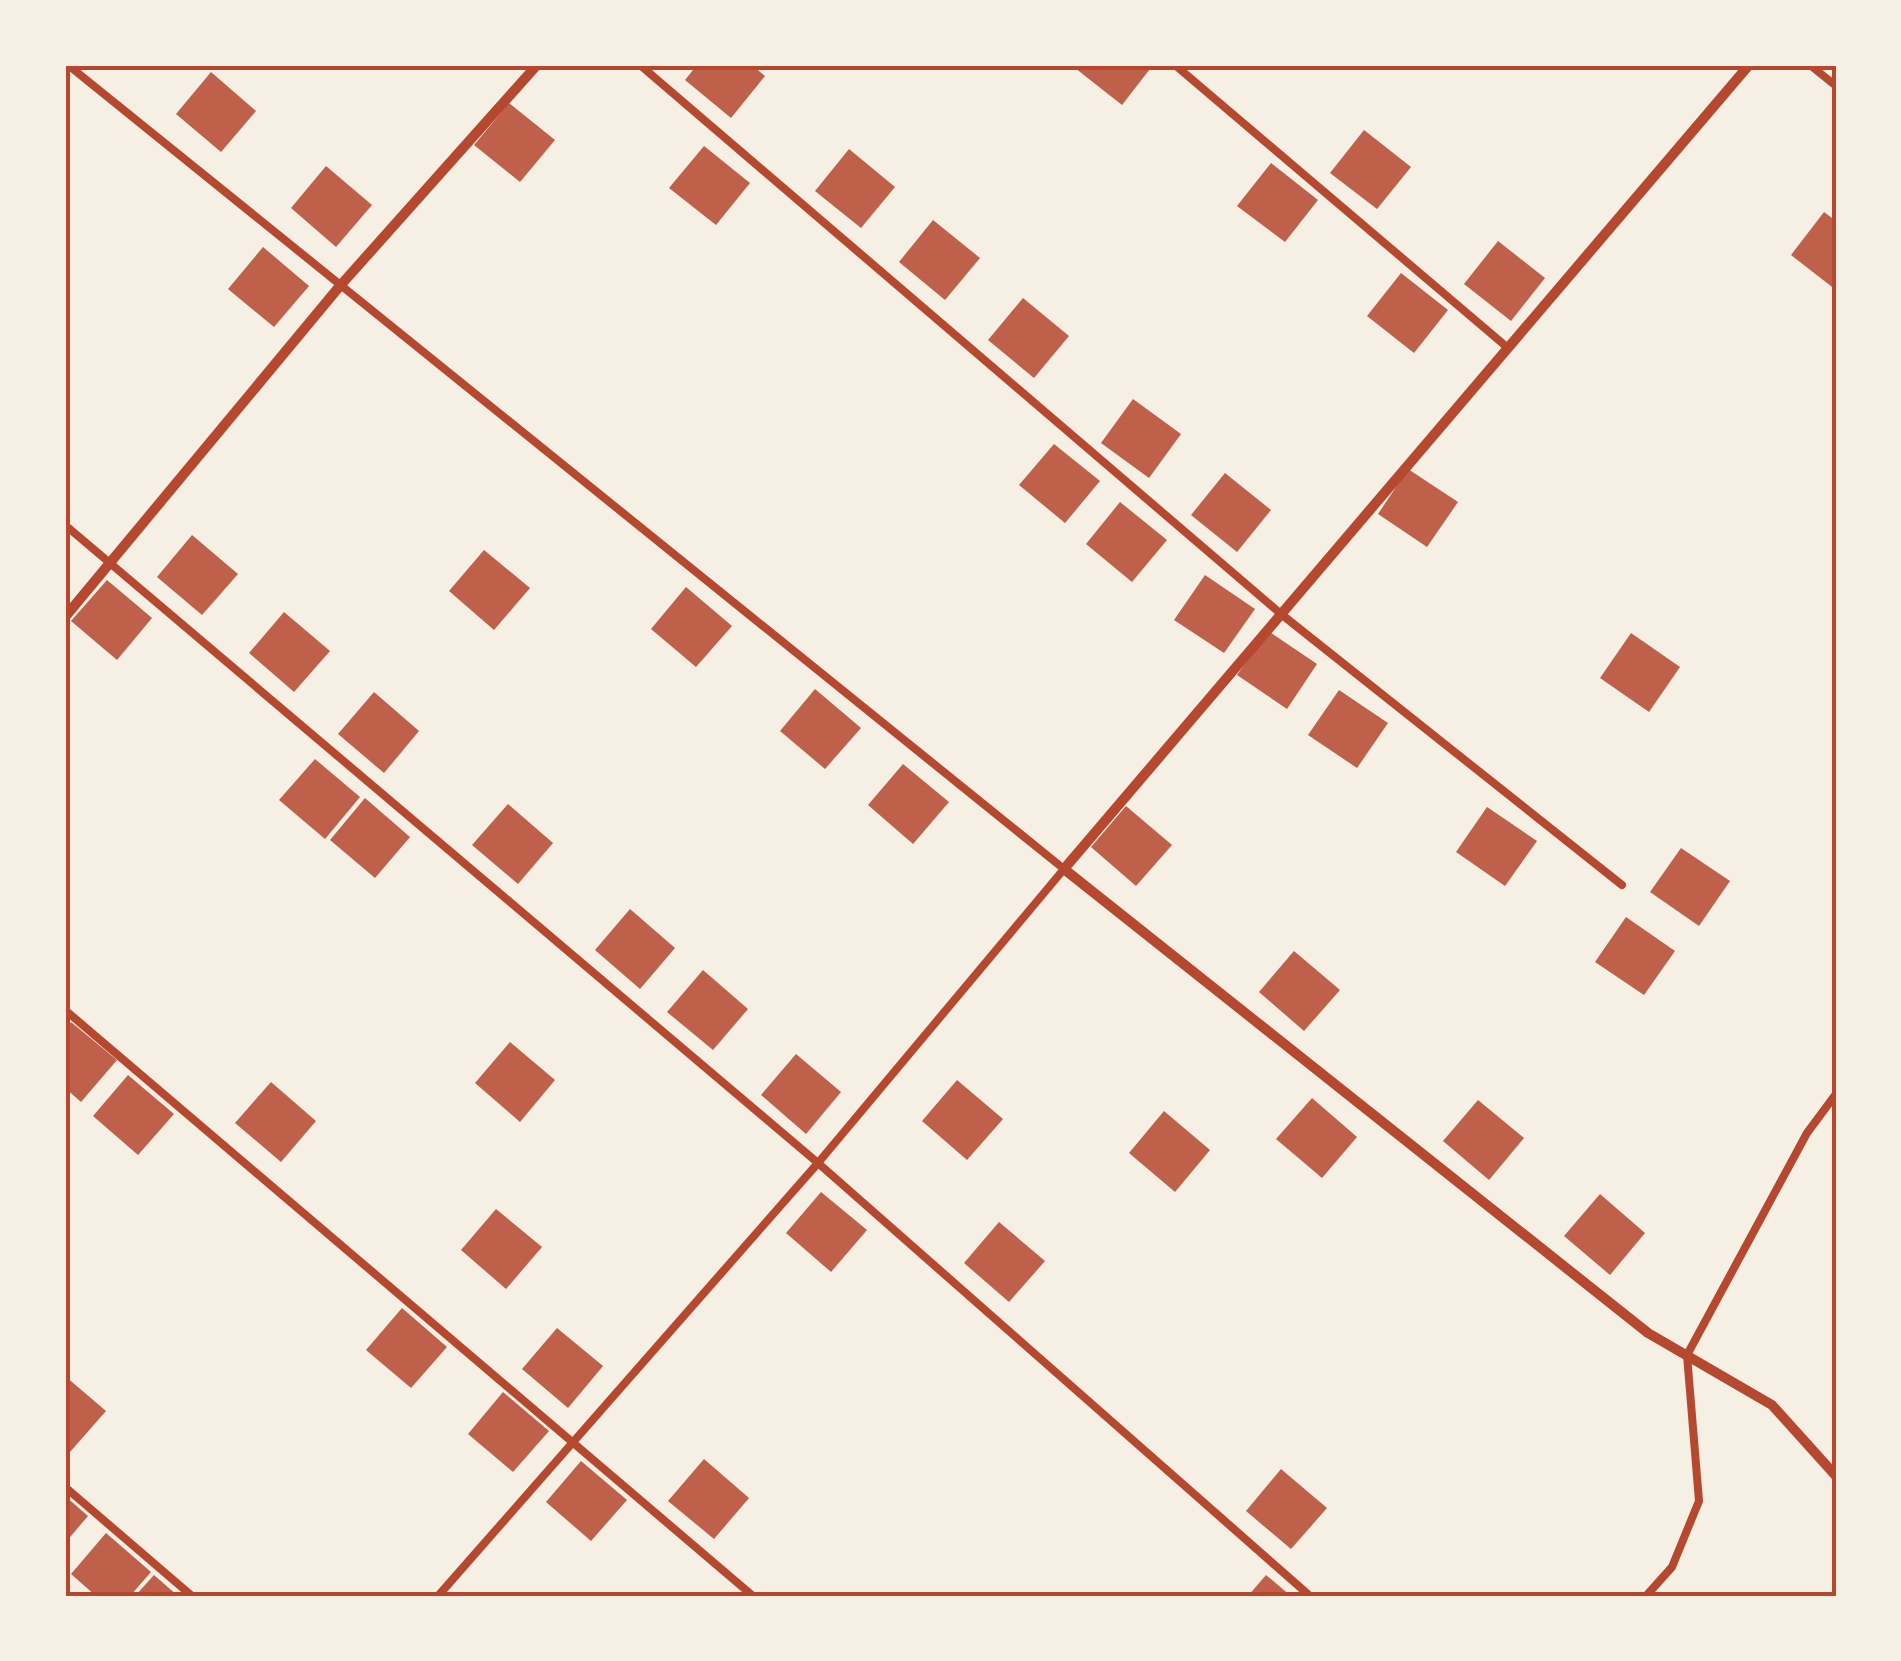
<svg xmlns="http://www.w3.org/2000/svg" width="1901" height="1661" font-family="Signika,sans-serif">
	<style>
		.building { fill: #bf614a }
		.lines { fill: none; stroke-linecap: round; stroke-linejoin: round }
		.service { stroke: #b5482f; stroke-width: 8 }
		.minor { stroke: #b5482f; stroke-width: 10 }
		.neatline { fill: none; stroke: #b5482f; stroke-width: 4 }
	</style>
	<rect width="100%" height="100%" fill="#f6efe4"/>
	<g class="building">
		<polygon points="697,65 752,65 765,76 731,118 685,80"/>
		<polygon points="1077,65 1153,65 1122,105 1075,68"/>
		<polygon points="211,72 256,111 221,152 176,114"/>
		<polygon points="509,103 555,140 520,182 474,145"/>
		<polygon points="1364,130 1411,167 1377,209 1330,173"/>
		<polygon points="704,146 750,183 716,225 669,188"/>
		<polygon points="849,149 895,187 861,228 815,191"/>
		<polygon points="1271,163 1318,200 1285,242 1237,206"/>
		<polygon points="326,166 372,205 336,247 291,208"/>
		<polygon points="1824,212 1836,221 1836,290 1791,255"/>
		<polygon points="933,220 980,258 945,300 899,262"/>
		<polygon points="1498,241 1545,278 1511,321 1464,284"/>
		<polygon points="263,247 309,286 274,327 228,289"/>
		<polygon points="1401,273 1448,310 1414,353 1367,316"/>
		<polygon points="1023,298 1069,336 1034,378 988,340"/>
		<polygon points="1133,399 1181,434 1149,478 1101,443"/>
		<polygon points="1054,444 1100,481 1065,523 1019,485"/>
		<polygon points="1408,469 1458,502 1427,547 1378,514"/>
		<polygon points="1225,473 1271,510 1237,552 1191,515"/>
		<polygon points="1120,502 1167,540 1132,582 1086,544"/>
		<polygon points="192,535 238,574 202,615 157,577"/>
		<polygon points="484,550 530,588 494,630 449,591"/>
		<polygon points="1205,575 1255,609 1224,653 1174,620"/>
		<polygon points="107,580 152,618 117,660 71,621"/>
		<polygon points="686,587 732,626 696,667 651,629"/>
		<polygon points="284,612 330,651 294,692 249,653"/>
		<polygon points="1268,631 1317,664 1287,709 1237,675"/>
		<polygon points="1631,633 1680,667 1649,712 1600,678"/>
		<polygon points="815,689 861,728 825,769 780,731"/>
		<polygon points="1339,690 1388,723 1357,768 1308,735"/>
		<polygon points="374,692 419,731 384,773 338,734"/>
		<polygon points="315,759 360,797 325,839 279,800"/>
		<polygon points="903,764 949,802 913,844 868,805"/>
		<polygon points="365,798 410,837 375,878 330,840"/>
		<polygon points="508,804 553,843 518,884 472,845"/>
		<polygon points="1126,806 1172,845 1136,886 1091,847"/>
		<polygon points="1487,807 1537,841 1505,886 1456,852"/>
		<polygon points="1681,848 1730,881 1699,926 1650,892"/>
		<polygon points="630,909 675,948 640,989 595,950"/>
		<polygon points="1626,917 1675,951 1644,995 1595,962"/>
		<polygon points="1294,951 1340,990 1304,1031 1259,992"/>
		<polygon points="703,970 748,1009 713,1050 667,1012"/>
		<polygon points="71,1022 117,1060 81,1102 65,1088 65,1029"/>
		<polygon points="510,1042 555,1080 520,1122 475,1083"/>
		<polygon points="796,1054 841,1092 806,1134 761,1095"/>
		<polygon points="128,1075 174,1114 138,1155 93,1116"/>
		<polygon points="957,1080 1003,1119 967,1160 922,1121"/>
		<polygon points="271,1082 316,1121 281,1162 235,1123"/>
		<polygon points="1312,1098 1357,1137 1322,1178 1276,1139"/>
		<polygon points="1478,1100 1524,1138 1489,1180 1443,1141"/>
		<polygon points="1164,1111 1210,1150 1175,1192 1129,1153"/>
		<polygon points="821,1192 867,1230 831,1272 786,1233"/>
		<polygon points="1600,1194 1645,1233 1610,1275 1564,1236"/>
		<polygon points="496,1209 542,1247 506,1289 461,1250"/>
		<polygon points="999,1222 1045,1261 1009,1302 964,1263"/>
		<polygon points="402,1308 447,1347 411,1388 366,1350"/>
		<polygon points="557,1328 603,1366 568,1408 522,1369"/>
		<polygon points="65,1376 106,1411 70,1452 65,1447"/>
		<polygon points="503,1392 549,1431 513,1472 468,1434"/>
		<polygon points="704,1459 749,1498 714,1539 668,1501"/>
		<polygon points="581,1461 627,1500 591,1541 546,1502"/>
		<polygon points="1281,1469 1327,1508 1291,1549 1246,1511"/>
		<polygon points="65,1496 88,1516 65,1543"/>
		<polygon points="106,1533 151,1572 130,1596 96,1596 71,1574"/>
		<polygon points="154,1575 178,1596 135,1596"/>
		<polygon points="1266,1575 1291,1596 1248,1596"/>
	</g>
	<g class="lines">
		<g class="service">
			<polyline points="68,65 1064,869 818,1163 438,1596"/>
			<polyline points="640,65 1281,614 1622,885"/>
			<polyline points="1175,65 1508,348"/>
			<polyline points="1810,65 1836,86"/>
			<polyline points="65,525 818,1163 1310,1596"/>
			<polyline points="65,1010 753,1596"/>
			<polyline points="65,1487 192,1596"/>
			<polyline points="1646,1596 1672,1567 1699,1501 1687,1355 1807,1133 1836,1094"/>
		</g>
		<g class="minor">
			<polyline points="1749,65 1064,869 1648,1333 1772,1405 1836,1476"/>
			<polyline points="65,617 339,287 537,65"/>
		</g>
	</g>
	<rect width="1901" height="1661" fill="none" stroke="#f6efe4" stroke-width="135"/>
	<rect x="68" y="68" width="1766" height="1526" class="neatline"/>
</svg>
